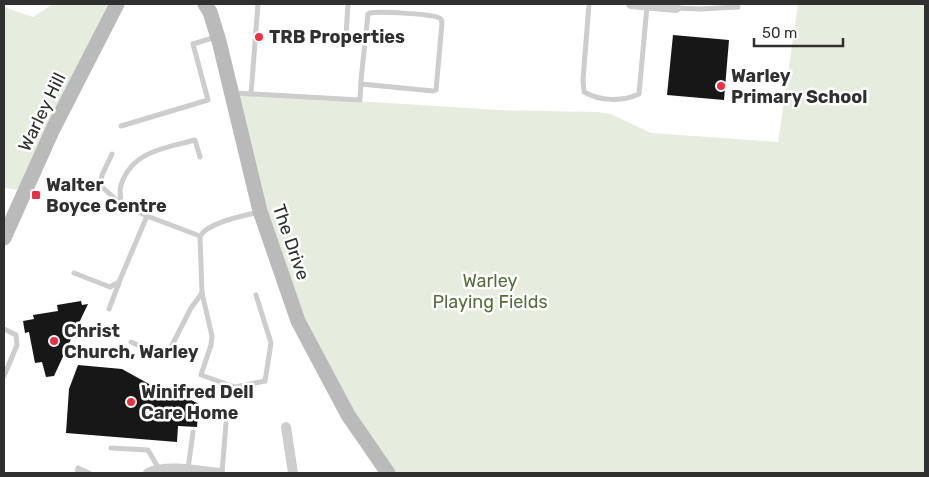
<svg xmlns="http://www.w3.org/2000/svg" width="929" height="477" font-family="Rubik,sans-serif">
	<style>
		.green { fill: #e7edde }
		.building { fill: #171717 }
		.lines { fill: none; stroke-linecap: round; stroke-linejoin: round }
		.lane { stroke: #cdcdcd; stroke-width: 5 }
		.street { stroke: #cdcdcd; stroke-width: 10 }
		.secondary { stroke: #bababa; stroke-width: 15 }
		.poi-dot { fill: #e93044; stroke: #fff; stroke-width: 2 }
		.labels { text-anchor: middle; stroke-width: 5; stroke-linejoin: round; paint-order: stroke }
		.poi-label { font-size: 18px; font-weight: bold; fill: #303030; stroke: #fff; text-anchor: start }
		.street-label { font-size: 18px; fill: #303030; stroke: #fff }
		.park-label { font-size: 18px; fill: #556d3c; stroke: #fff }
	</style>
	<rect width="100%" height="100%" fill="#fff"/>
	<g class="green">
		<polygon points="53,4 108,4 20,190 4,188 4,7 33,17"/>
		<polygon points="798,4 925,4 925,473 388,473 298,321 231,93 499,110 598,112 611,114 651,133 778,142"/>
	</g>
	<g class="building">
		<polygon points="673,35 729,40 724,100 667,95"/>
		<polygon points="81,301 82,305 88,304 78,325 70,326 72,337 54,376 46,377 42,362 35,363 29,332 25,333 23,321 34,319 33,315 58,311 57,305"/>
		<polygon points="78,365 122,369 149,384 153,396 189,399 199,404 197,427 178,426 177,442 66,433 69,389"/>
	</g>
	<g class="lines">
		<g class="lane">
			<path d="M589,4L583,80L584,92C600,101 622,102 639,94L647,6"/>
			<polyline points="676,8 700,9 738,7"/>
			<polyline points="346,36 348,4"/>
			<path d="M234,93L360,100L361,80L368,14L370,13C381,11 427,14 437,17C442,19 441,19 442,23L436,90L433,91L361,84"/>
			<polyline points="251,94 258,4"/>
			<polyline points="121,126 208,100 193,44 216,37"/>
			<polyline points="112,154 102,175 101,186 121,204"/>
			<path d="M200,157L195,140C165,148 132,151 121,185C119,190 121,198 121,204L147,216L200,236C209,222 243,216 259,212"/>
			<polyline points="200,236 202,293 212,336 211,345 201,375 235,387 265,381 271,343 256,295"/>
			<polyline points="74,273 110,287 119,282 147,216"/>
			<polyline points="109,309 119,283"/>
			<polyline points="4,329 16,335 17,345 4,376"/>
			<polyline points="131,342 162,356 167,355 191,308 202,293"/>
			<polyline points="111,448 148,450 159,469"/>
			<polyline points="188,469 193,432"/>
			<polyline points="77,473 78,468 89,473"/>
			<polyline points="222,473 226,423"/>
		</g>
		<g class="street">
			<polyline points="631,4 676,8"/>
			<polyline points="286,427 293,473"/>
			<path d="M148,473C167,464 199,471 220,473"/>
		</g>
		<g class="secondary">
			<polyline points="205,4 210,12 219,41 260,211 298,321 348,415 388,473"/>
			<polyline points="4,238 53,129 117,4"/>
		</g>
	</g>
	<g class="poi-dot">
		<circle cx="259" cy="37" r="5"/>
		<circle cx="721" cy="86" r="5"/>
		<rect x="31" y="190" width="10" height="10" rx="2.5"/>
		<circle cx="54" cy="341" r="5"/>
		<circle cx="131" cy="402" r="5"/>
	</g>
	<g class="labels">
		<g class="poi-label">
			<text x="269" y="43">TRB Properties</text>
			<text x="731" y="82">Warley<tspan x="731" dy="21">Primary School</tspan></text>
			<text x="46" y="191">Walter<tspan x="46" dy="21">Boyce Centre</tspan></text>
			<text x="64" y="337">Christ<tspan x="64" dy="21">Church, Warley</tspan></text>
			<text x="141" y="398">Winifred Dell<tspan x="141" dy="21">Care Home</tspan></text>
		</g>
		<g class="street-label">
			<text transform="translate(42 112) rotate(-64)" y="6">Warley Hill</text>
			<text transform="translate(291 242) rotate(71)" y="6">The Drive</text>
		</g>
		<g class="park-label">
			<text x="490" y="287">Warley<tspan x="490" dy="21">Playing Fields</tspan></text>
		</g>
	</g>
	<rect width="929" height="477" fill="none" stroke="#303030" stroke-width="10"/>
	<path d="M754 38v8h89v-8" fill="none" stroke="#303030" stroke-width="2.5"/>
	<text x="762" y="38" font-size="15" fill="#303030" stroke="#ffffff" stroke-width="4" paint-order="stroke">50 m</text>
</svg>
